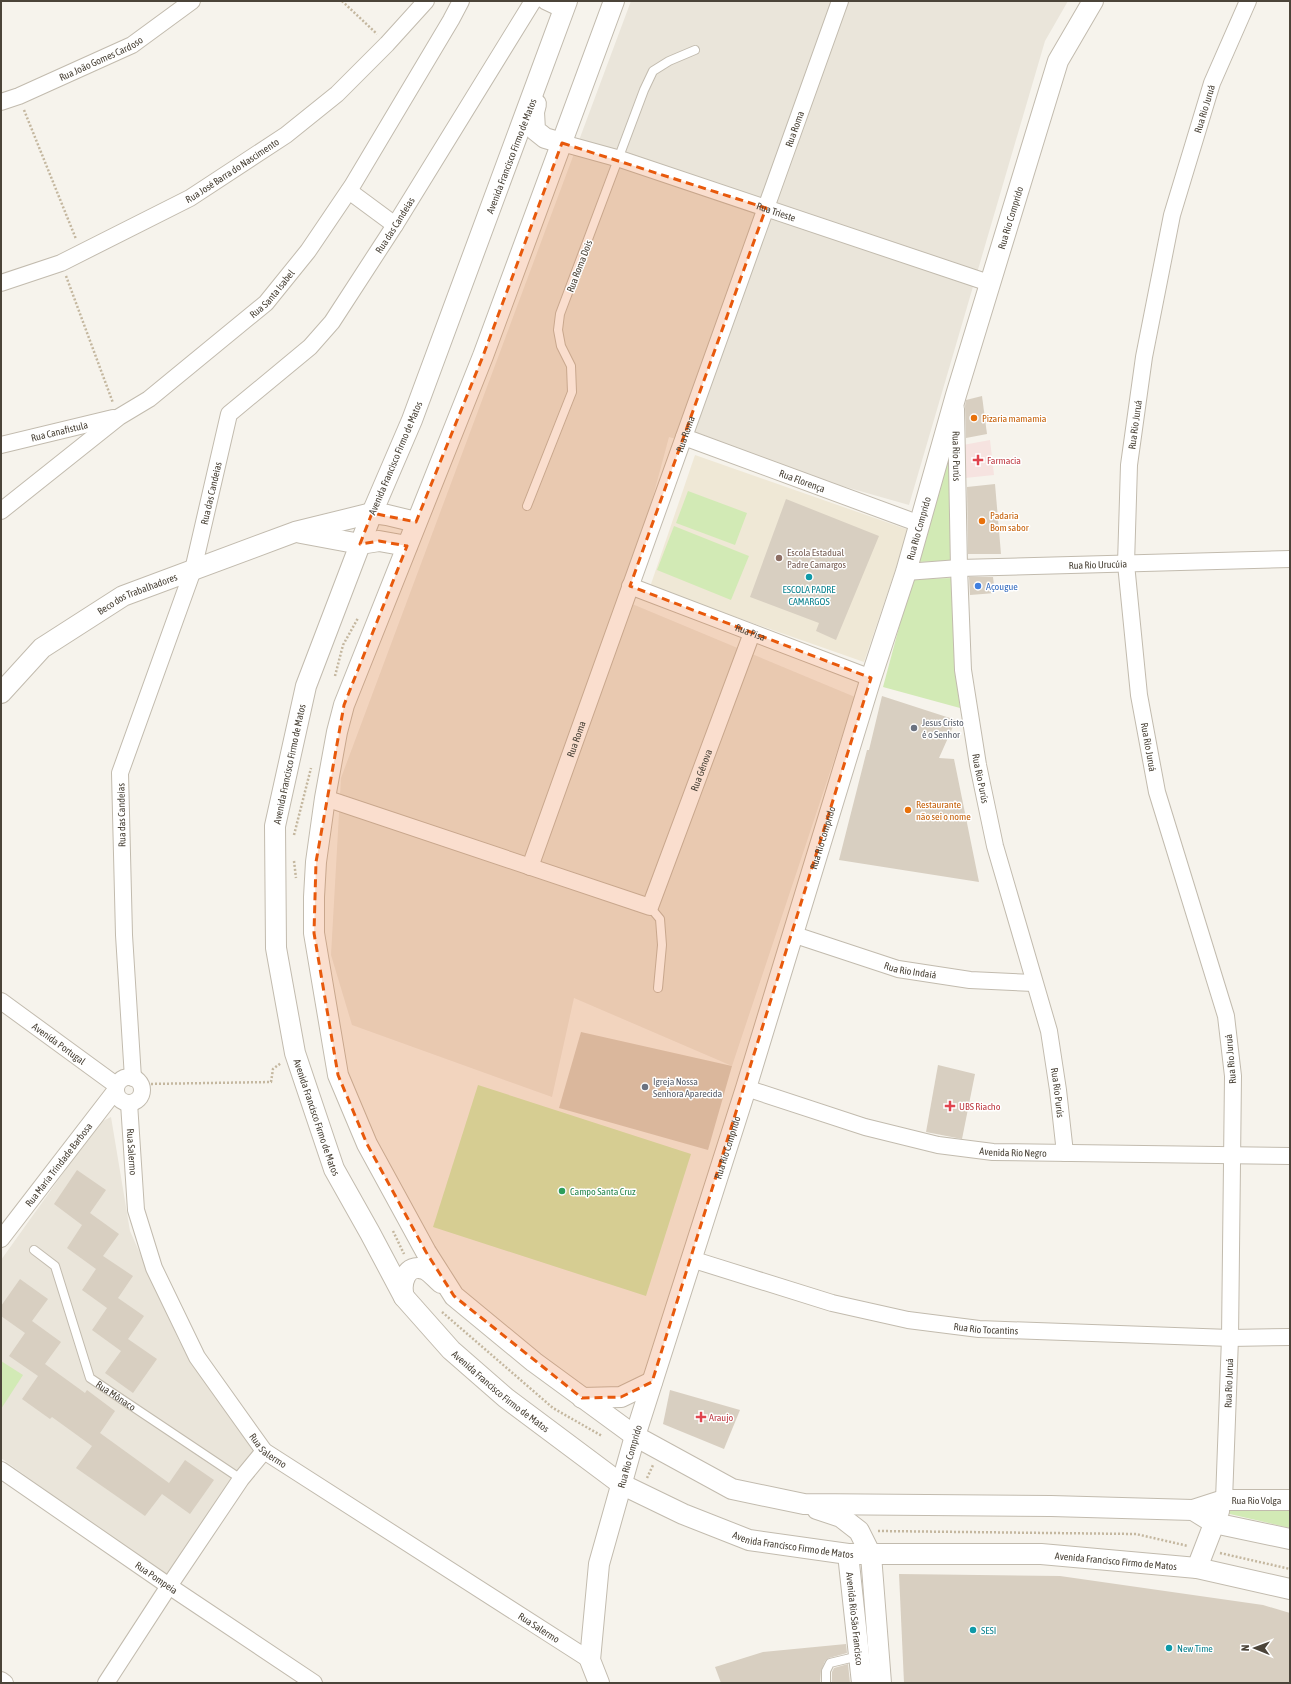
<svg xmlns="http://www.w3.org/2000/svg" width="1291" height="1684" font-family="'Asap Condensed',sans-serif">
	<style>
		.residential { fill: #eae5da }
		.education { fill: #efe8d6 }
		.medical { fill: #f6e3e0 }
		.green { fill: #d2eab5 }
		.building { fill: #d8cfc1 }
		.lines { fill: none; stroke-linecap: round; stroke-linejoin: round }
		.service-casing { stroke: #c2bbae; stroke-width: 10 }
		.minor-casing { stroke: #c2bbae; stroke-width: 18 }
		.tertiary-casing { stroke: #c2bbae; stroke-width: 22 }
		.path { stroke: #c4b79f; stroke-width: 2.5; stroke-dasharray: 2 2; stroke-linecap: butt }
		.service { stroke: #fff; stroke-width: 8 }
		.minor { stroke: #fff; stroke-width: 16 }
		.tertiary { stroke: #fff; stroke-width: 20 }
		.marked { fill: #e8590c; fill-opacity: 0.2; stroke: #e8590c; stroke-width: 3; stroke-dasharray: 8 5; stroke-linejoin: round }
		.food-dot { fill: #e8710a; stroke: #fff; stroke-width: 1.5 }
		.health-dot { fill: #e0444e; stroke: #fff; stroke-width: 1.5 }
		.education-dot { fill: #8d6e63; stroke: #fff; stroke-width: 1.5 }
		.culture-dot { fill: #0f9aa8; stroke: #fff; stroke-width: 1.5 }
		.shop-dot { fill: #3f7fe0; stroke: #fff; stroke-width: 1.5 }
		.worship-dot { fill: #6b7280; stroke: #fff; stroke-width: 1.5 }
		.leisure-dot { fill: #2e9e5b; stroke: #fff; stroke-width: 1.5 }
		.labels { text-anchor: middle; stroke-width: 3; stroke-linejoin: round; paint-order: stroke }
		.street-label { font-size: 10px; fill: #4b4439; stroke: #fff }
		.food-label { font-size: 10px; fill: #c56008; stroke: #fff; text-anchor: start }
		.health-label { font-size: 10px; fill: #be3a42; stroke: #fff; text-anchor: start }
		.education-label { font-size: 10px; fill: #785e54; stroke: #fff; text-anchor: start }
		.shop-label { font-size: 10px; fill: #366cbe; stroke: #fff; text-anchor: start }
		.culture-label { font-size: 10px; fill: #0d838f; stroke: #fff; text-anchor: start }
		.worship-label { font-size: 10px; fill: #5b616d; stroke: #fff; text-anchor: start }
		.leisure-label { font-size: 10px; fill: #27864d; stroke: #fff; text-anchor: start }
	</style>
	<rect width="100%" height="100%" fill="#f6f3ec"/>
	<g class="residential">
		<polygon points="631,1 1068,1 1045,41 909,505 669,437 625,601 855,697 732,1066 574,998 552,1097 352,1025 331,955 341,778"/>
		<polygon points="111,1117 130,1231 179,1341 253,1451 165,1576 1,1458 1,1260 99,1123"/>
	</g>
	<polygon class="education" points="695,455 909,530 864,662 650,587"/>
	<polygon class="medical" points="990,440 994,475 965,478 963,445"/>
	<g class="green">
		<polygon points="951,443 952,561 916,562"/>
		<polygon points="688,491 747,513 735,545 676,523"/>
		<polygon points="674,526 749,556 731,600 657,570"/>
		<polygon points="954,578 955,665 960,708 883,687 912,579"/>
		<polygon points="478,1085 691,1154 646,1296 433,1227"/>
		<polygon points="1,1361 23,1375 1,1409"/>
		<polygon points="1233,1506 1290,1511 1290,1528 1221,1512"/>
	</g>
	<g class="building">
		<polygon points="982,396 987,434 966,438 965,406 966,400"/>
		<polygon points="995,484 1001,554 968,554 967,487"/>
		<polygon points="786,499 879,536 836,640 816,631 819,623 750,597"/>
		<polygon points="969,577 993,577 995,593 970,595"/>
		<polygon points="882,696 956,720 939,758 954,759 979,882 839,860 867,750 869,750"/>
		<polygon points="581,1032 732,1066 708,1150 559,1108"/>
		<polygon points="938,1065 975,1074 962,1139 926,1132"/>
		<polygon points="77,1170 106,1190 90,1213 119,1234 103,1256 133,1276 118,1298 144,1316 128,1339 157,1359 133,1393 105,1373 121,1351 92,1330 107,1308 82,1290 96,1269 67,1248 82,1225 54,1204"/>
		<polygon points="20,1279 48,1299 32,1321 61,1342 45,1364 85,1393 87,1390 115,1411 100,1433 169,1483 185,1460 214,1480 190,1514 162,1494 145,1516 76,1468 92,1446 52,1417 50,1419 22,1399 38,1376 9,1356 25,1333 1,1316 1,1306"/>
		<polygon points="670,1390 740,1410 724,1449 663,1424"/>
		<polygon points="899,1574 1060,1576 1263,1605 1290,1613 1290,1683 904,1683"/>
		<polygon points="846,1644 847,1653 829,1658 825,1661 821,1671 820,1683 721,1683 715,1667 763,1652"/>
		<polygon points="848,1664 850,1683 832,1683 832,1672 834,1668"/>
	</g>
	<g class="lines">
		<g class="service-casing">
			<g id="service">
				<polyline points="527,506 572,392 571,366 561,346 558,330 560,314 644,90 653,71 669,61 695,50"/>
				<polyline points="650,907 660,919 662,945 658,988"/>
				<path id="s1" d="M34,1250L55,1266L90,1378L241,1479"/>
				<polyline points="826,1683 826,1671 830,1663 859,1656"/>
			</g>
		</g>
		<g class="minor-casing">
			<g id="minor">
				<polyline points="545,1 564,10"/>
				<path id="s2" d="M1,102L19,96L132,45L192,1"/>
				<path id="s3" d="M562,143L620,159L989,283"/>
				<polyline points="349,191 395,225"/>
				<path id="s4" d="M1,283L61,263L190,198L286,135L337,94L387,44L426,1"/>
				<path id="s5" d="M956,409L959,568L963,670L978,765L995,846L1049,1031L1058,1090L1065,1153"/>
				<path id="s6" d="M684,437L920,524"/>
				<path id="s7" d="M1,445L113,418"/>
				<path id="s8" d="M1,511L119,417L149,399L266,303L308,251L352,186L451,20L461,1"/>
				<path id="s9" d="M906,572L959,568L1290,559"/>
				<path id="s10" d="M630,586L871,678"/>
				<path id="s11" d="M325,798L650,907L752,633"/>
				<path id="s12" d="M530,867L840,1"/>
				<path id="s13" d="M792,934L898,969L970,980L1034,983"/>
				<path id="s14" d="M1,1001L116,1085"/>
				<circle cx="129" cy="1090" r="13"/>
				<path id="s15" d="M133,1078L124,935L120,773L193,570L229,414L310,347L332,322L395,225L533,1"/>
				<path id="s16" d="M746,1088L865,1127L938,1145L993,1152L1290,1156"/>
				<path id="s17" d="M129,1103L136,1210L154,1268L197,1357L264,1451L590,1660"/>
				<path id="s18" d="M1,1239L115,1091"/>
				<path id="s19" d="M691,1259L832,1303L908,1320L979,1329L1230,1338L1290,1337"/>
				<path id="s20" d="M1,1470L169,1586L314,1683"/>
				<path id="s21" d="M1224,1500L1230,1338L1233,1076L1226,1016L1157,792L1139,695L1126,564L1129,465L1144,357L1172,215L1212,83L1248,1"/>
				<polyline points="1,1680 5,1683"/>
				<polyline points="106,1683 169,1586 241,1479 264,1451"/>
			</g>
		</g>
		<g class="tertiary-casing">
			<g id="tertiary">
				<path id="s22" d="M567,1L412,420L372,513L306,686L275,826L276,948L295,1053L334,1169L370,1233L404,1297L451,1350L506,1398L621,1484L683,1514L749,1540L848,1554H1041L1197,1568L1290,1589"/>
				<polyline points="614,1 483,356 344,705 337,732 325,798 316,862 314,897 314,933 338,1075 367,1144 426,1252 454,1296 534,1362 635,1436 732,1489 804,1504 1051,1506 1193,1510 1214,1523 1290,1539"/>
				<polyline points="536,104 534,112 535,130 545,138 562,143"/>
				<polyline points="301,533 360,544 379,541 407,546"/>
				<path id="s23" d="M1,693L42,648L123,596L295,532L372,513L387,515L416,522"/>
				<path d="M404,1297C400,1283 406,1263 424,1269C430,1271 436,1279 441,1283"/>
				<polyline points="582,1398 621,1397 652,1382"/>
				<polyline points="817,1509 841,1517 859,1531 871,1555 881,1683"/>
				<path id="s24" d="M1193,1510L1224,1500H1290"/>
				<path id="s25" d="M848,1554L862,1683"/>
				<polyline points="1197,1568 1219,1511"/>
				<path id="s26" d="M599,1683L590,1660L599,1564L635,1436L746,1088L871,678L906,572L956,395L1058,61L1093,1"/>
			</g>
		</g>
		<g class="path">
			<polyline points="342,1 377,34"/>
			<polyline points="24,110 76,239"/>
			<polyline points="66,276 113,403"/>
			<polyline points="335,676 343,645 358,618"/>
			<polyline points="294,835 311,768"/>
			<polyline points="294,861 296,878"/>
			<polyline points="147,1084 271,1082 273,1069 281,1063"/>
			<polyline points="393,1231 404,1254"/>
			<polyline points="442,1312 553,1408 602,1436"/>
			<polyline points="647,1478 653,1465"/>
			<polyline points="878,1531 1136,1534 1188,1546"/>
			<polyline points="1220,1553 1290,1569"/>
		</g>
		<use href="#service" class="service"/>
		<use href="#minor" class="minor"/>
		<use href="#tertiary" class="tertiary"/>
	</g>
	<path class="marked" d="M562,143L766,208L630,586L871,678L652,1382L621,1397L582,1398L454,1296L426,1252L367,1144L338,1075L314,933L316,862L344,705L407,546L379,541L360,544L372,513L416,522L483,356Z"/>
	<g class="food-dot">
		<circle cx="974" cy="418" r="4"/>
		<circle cx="982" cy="521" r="4"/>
		<circle cx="908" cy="810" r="4"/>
	</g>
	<g class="health-dot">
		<path d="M976 454h4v4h4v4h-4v4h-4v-4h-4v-4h4z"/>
		<path d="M948 1100h4v4h4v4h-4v4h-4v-4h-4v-4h4z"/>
		<path d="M699 1411h4v4h4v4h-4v4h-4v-4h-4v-4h4z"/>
	</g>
	<circle class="education-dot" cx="779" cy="558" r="4"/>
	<g class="culture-dot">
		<circle cx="809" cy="577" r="4"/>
		<circle cx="973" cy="1630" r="4"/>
		<circle cx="1169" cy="1648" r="4"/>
	</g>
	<circle class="shop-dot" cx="978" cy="586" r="4"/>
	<g class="worship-dot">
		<circle cx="914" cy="728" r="4"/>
		<circle cx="645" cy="1087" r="4"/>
	</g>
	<circle class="leisure-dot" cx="562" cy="1191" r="4"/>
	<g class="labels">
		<g class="street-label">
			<text dy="4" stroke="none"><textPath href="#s2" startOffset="109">Rua João Gomes Cardoso</textPath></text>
			<text dy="4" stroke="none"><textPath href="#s21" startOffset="1413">Rua Rio Juruá</textPath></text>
			<text dy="4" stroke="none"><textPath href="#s12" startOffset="784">Rua Roma</textPath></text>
			<text transform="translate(511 156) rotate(-69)" y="4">Avenida Francisco Firmo de Matos</text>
			<text dy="4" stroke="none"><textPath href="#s4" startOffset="258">Rua José Barra do Nascimento</textPath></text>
			<text dy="4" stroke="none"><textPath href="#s3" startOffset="225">Rua Trieste</textPath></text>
			<text dy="4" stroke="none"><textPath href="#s26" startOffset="1529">Rua Rio Comprido</textPath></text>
			<text dy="4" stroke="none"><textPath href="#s15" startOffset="935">Rua das Candeias</textPath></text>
			<text transform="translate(579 266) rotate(-69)" y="4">Rua Roma Dois</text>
			<text dy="4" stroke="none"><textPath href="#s8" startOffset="348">Rua Santa Isabel</textPath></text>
			<text dy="4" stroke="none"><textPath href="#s21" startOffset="1089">Rua Rio Juruá</textPath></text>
			<text dy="4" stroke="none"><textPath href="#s7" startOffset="60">Rua Canafistula</textPath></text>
			<text dy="4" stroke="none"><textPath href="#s12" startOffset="460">Rua Roma</textPath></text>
			<text dy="4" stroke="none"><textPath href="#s5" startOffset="47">Rua Rio Purús</textPath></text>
			<text transform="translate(395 458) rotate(-67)" y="4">Avenida Francisco Firmo de Matos</text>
			<text dy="4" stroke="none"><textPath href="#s6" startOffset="126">Rua Florença</textPath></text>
			<text dy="4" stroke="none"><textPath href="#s15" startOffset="600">Rua das Candeias</textPath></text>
			<text dy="4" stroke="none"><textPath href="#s26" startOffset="1205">Rua Rio Comprido</textPath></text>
			<text dy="4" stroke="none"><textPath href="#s9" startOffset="192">Rua Rio Urucúia</textPath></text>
			<text dy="4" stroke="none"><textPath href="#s23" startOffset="171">Beco dos Trabalhadores</textPath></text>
			<text dy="4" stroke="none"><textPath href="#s10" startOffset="129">Rua Pisa</textPath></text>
			<text dy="4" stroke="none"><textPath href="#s12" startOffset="136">Rua Roma</textPath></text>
			<text transform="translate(1149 747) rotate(80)" y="4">Rua Rio Juruá</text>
			<text transform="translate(289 764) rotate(-78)" y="4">Avenida Francisco Firmo de Matos</text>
			<text dy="4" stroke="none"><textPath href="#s11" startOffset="489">Rua Gênova</textPath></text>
			<text dy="4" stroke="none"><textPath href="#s5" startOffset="371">Rua Rio Purús</textPath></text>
			<text transform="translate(121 815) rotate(-91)" y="4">Rua das Candeias</text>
			<text dy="4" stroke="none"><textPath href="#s26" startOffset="881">Rua Rio Comprido</textPath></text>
			<text dy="4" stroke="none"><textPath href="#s13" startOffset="124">Rua Rio Indaiá</textPath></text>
			<text dy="4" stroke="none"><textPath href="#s14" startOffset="72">Avenida Portugal</textPath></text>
			<text transform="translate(1230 1059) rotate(-95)" y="4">Rua Rio Juruá</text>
			<text dy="4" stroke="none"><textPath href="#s5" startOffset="695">Rua Rio Purús</textPath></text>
			<text dy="4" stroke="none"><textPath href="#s22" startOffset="1173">Avenida Francisco Firmo de Matos</textPath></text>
			<text dy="4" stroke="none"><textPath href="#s26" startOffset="557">Rua Rio Comprido</textPath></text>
			<text dy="4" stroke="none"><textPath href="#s16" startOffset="276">Avenida Rio Negro</textPath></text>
			<text dy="4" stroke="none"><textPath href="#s17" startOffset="49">Rua Salermo</textPath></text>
			<text dy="4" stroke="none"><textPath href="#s18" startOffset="94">Rua Maria Trindade Barbosa</textPath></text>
			<text dy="4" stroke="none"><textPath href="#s19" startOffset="304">Rua Rio Tocantins</textPath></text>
			<text dy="4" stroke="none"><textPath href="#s21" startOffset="117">Rua Rio Juruá</textPath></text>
			<text dy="4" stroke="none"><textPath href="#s22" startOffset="1509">Avenida Francisco Firmo de Matos</textPath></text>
			<text dy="4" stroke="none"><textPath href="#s1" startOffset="175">Rua Mônaco</textPath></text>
			<text dy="4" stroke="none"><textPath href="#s17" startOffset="385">Rua Salermo</textPath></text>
			<text dy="4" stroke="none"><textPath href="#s26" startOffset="233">Rua Rio Comprido</textPath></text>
			<text dy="4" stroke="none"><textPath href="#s24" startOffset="65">Rua Rio Volga</textPath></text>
			<text dy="4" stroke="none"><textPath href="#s22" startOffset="1845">Avenida Francisco Firmo de Matos</textPath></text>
			<text dy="4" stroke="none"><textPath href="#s22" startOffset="2169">Avenida Francisco Firmo de Matos</textPath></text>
			<text dy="4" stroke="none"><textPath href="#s20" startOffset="189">Rua Pompeia</textPath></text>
			<text dy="4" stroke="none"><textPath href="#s25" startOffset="65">Avenida Rio São Francisco</textPath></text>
			<text dy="4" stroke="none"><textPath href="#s17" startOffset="709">Rua Salermo</textPath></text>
		</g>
		<g class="food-label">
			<text x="982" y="422">Pizaria mamamia</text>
			<text x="990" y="519">Padaria<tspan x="990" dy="12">Bom sabor</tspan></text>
			<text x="916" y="808">Restaurante<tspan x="916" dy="12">não sei o nome</tspan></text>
		</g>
		<g class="health-label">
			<text x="987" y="464">Farmacia</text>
			<text x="959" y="1110">UBS Riacho</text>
			<text x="709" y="1421">Araujo</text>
		</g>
		<g class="education-label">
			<text x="787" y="556">Escola Estadual<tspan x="787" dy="12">Padre Camargos</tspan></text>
		</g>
		<g class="shop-label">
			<text x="986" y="590">Açougue</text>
		</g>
		<g class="culture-label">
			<text x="809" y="593" text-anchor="middle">ESCOLA PADRE<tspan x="809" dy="12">CAMARGOS</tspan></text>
			<text x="981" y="1634">SESI</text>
			<text x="1177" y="1652">New Time</text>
		</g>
		<g class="worship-label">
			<text x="922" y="726">Jesus Cristo<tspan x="922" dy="12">é o Senhor</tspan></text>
			<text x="653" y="1085">Igreja Nossa<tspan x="653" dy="12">Senhora Aparecida</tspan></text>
		</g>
		<g class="leisure-label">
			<text x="570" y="1195">Campo Santa Cruz</text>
		</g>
	</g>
	<rect width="1291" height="1684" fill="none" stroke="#4b4439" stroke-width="4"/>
	<g transform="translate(1255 1648) rotate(271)" stroke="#ffffff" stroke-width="3" paint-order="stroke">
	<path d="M0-3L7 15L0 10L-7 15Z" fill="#4b4439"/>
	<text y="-6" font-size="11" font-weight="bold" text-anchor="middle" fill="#4b4439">N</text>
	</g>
</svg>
